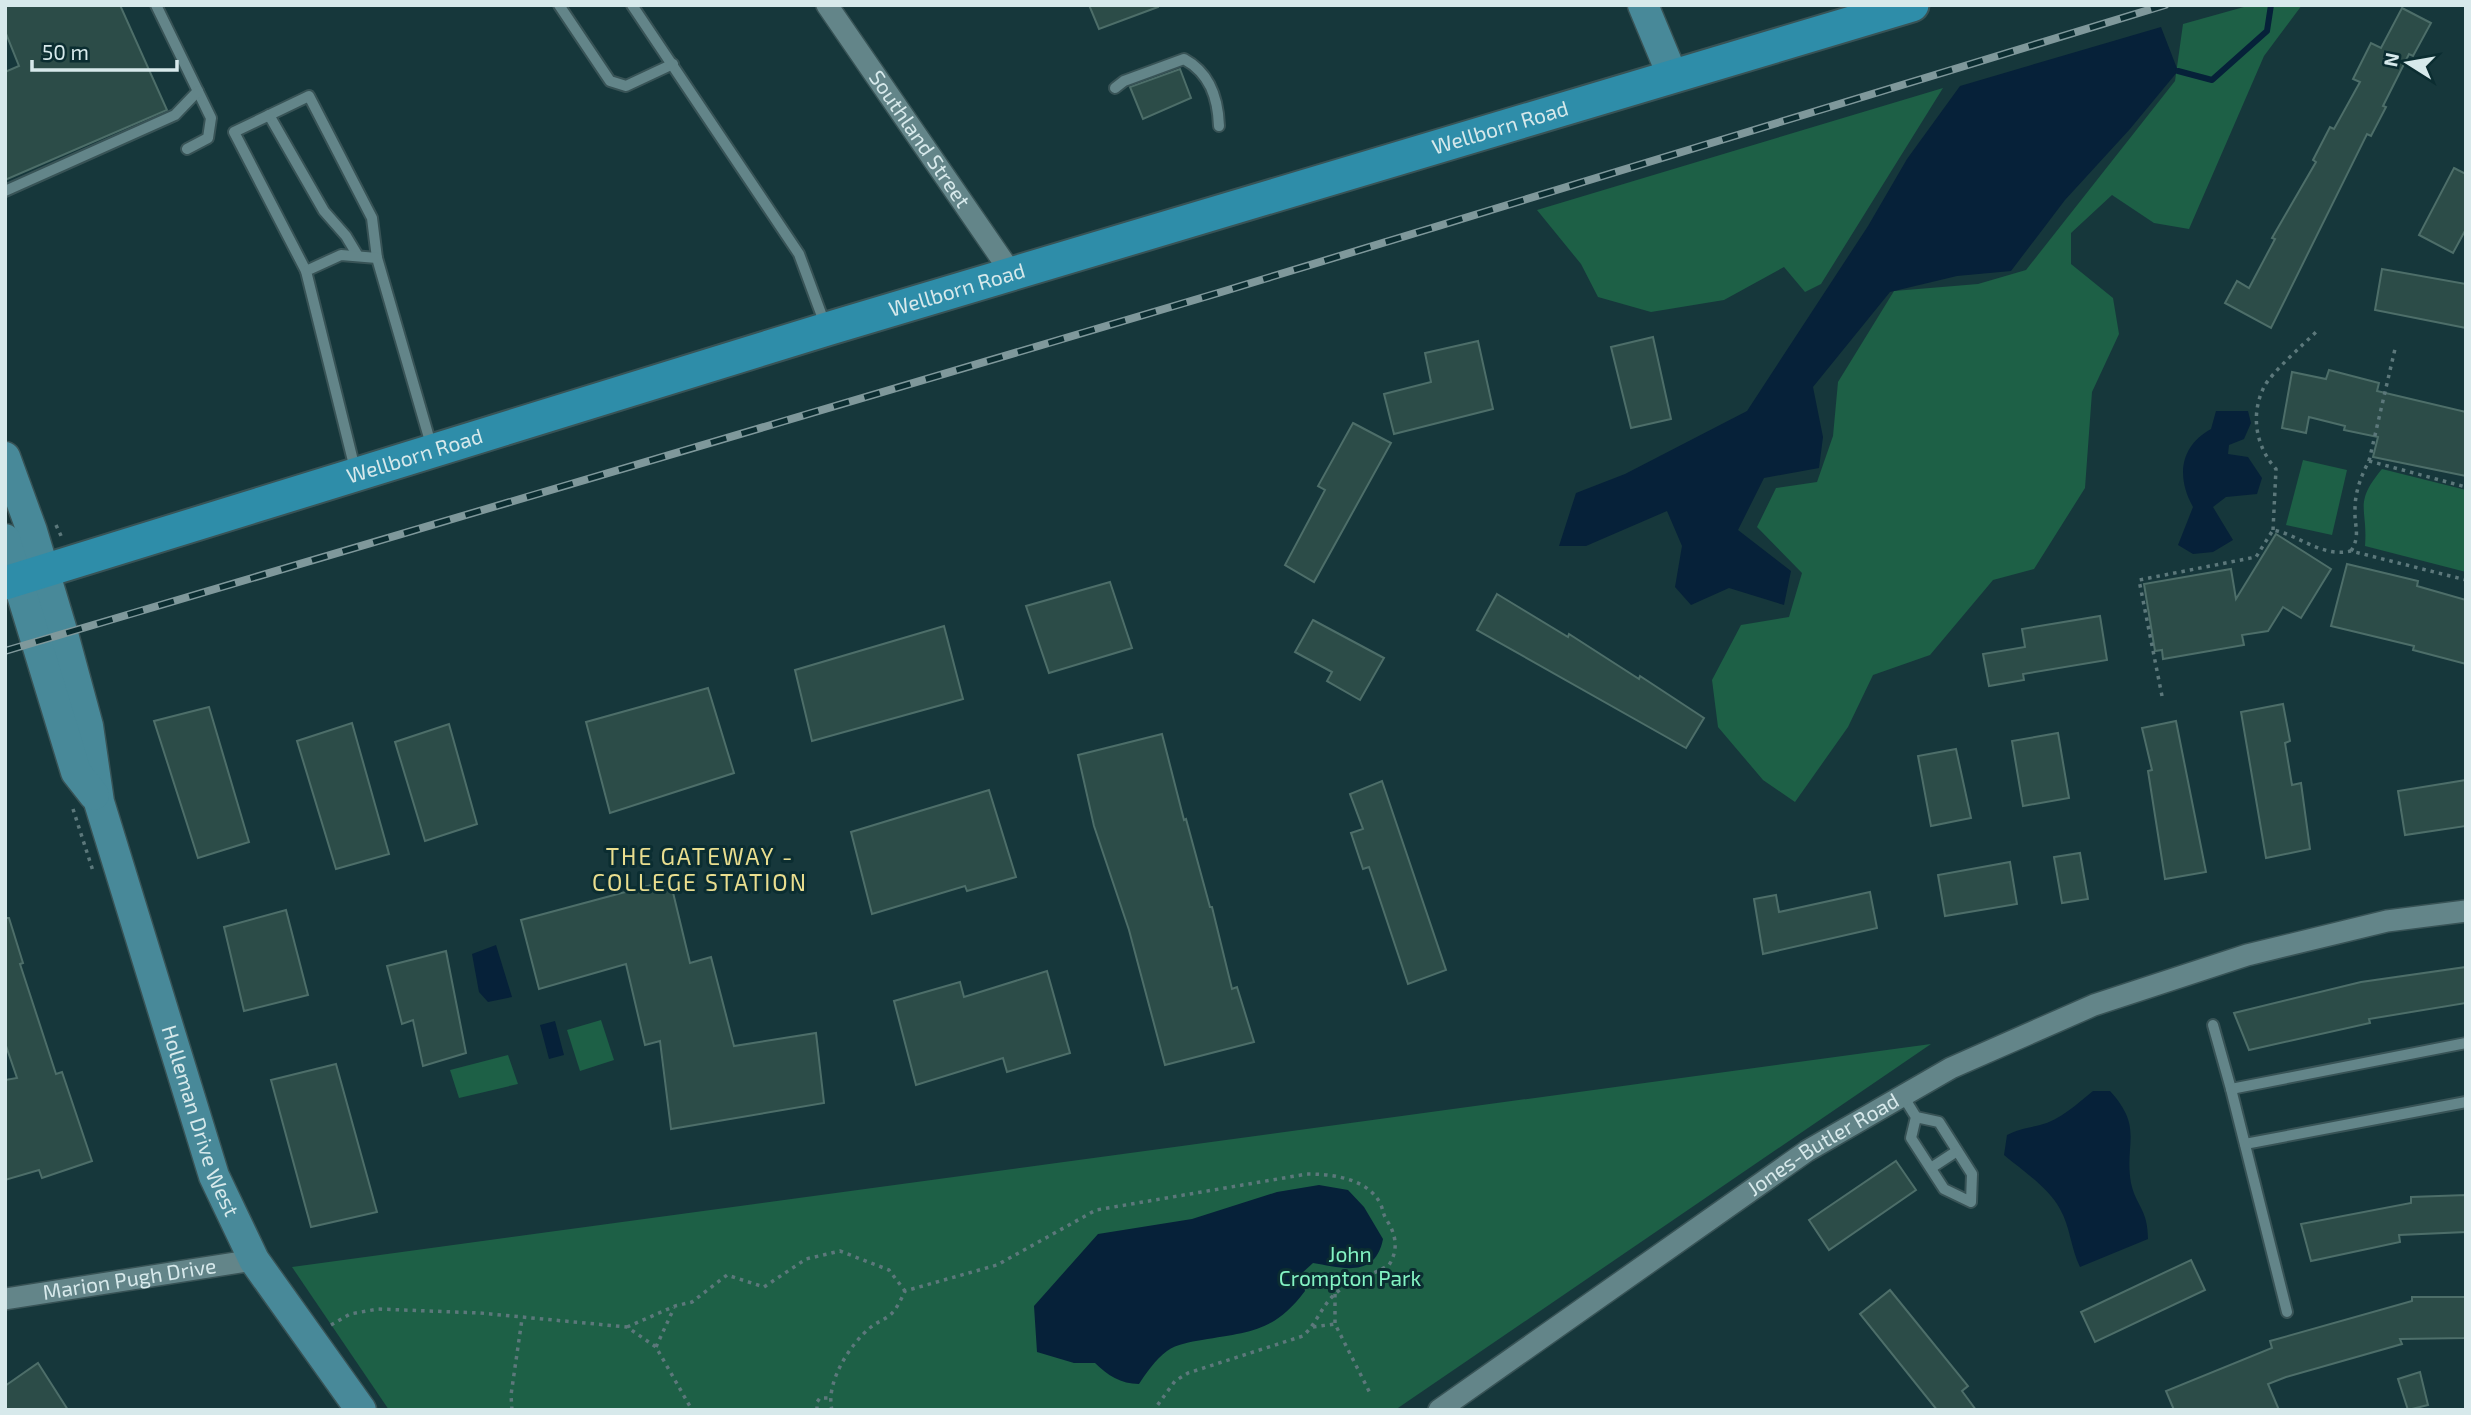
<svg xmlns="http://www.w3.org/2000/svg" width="2471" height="1415" font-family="'Exo 2',sans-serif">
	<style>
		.green { fill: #1d6046 }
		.water { fill: #062139 }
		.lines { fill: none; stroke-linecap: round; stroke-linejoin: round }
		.stream { stroke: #062139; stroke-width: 6 }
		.building { fill: #2c4c48; stroke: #4d6e69; stroke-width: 2 }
		.lane-casing { stroke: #385356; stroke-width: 14 }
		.street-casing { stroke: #385356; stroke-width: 24 }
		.secondary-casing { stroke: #385356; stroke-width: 33 }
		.primary-casing { stroke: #385356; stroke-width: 37 }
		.path { stroke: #5c787b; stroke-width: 3.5; stroke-dasharray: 3.5 5; stroke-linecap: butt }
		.lane { stroke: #638589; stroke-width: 10 }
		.street { stroke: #638589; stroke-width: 21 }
		.secondary { stroke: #488999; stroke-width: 30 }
		.primary { stroke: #2e8da9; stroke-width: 33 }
		.rail-casing { stroke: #7f989b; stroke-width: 8 }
		.rail { stroke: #0b2d31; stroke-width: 5; stroke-dasharray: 16; stroke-linecap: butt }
		.labels { text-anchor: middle; stroke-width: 6; stroke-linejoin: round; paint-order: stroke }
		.street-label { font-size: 21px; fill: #d7e9eb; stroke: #0b2d31 }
		.park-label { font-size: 21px; fill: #83f3c3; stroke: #0b2d31 }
		.neighbourhood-label { font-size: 23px; letter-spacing: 2px; fill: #eade8f; stroke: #0b2d31 }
	</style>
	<rect width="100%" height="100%" fill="#16373b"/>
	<g class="green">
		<polygon points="2251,5 2302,5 2264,56 2189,229 2154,223 2112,195 2071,233 2071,264 2113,298 2119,334 2092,392 2085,488 2034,569 1993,580 1930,655 1873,675 1848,727 1795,802 1763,780 1718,727 1712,680 1741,625 1789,617 1802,573 1757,527 1776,488 1817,482 1833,436 1838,382 1894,291 1978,284 2026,270 2175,81 2183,24"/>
		<polygon points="1943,88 1821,284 1805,292 1784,267 1724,300 1651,312 1598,297 1581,264 1537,210"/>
		<polygon points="2303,460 2347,470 2332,535 2286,525"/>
		<path d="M2382,469L2466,490V572L2365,546C2368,507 2353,504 2382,469Z"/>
		<polygon points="601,1020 614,1060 580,1071 567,1030"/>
		<polygon points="1931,1044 1395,1410 389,1410 292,1267"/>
		<polygon points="508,1055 518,1084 459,1098 450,1070"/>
	</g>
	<g class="water">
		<polygon points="2161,27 2178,71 2130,129 2065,200 2011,271 1957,276 1890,292 1813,387 1823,437 1819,468 1764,478 1738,530 1791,571 1784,605 1729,588 1691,605 1675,587 1682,546 1667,511 1586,546 1559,546 1576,493 1625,474 1747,411 1868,226 1907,159 1960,86"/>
		<path d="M2216,411H2248L2251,423L2244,439L2229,445L2228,454L2248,457L2262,478L2257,494L2226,497L2213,507L2233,540L2213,552L2193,554L2178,545L2193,507C2176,477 2180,446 2211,429Z"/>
		<polygon points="496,945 512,997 488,1002 479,992 472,954"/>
		<polygon points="555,1021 564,1055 549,1059 540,1025"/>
		<path d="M2093,1091H2110C2144,1128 2124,1143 2131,1183C2136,1206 2148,1209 2148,1239L2080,1267C2071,1249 2070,1226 2060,1209C2048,1187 2023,1171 2004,1155L2007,1135C2018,1129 2028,1128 2040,1125C2060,1120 2077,1104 2093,1091Z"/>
		<path d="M1319,1185L1348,1190L1364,1207L1383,1239C1375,1280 1340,1267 1313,1263L1301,1274L1305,1291C1274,1332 1250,1332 1202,1340C1190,1342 1177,1344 1167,1351C1155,1360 1147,1372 1139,1384C1121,1384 1107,1375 1095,1363H1074L1037,1352L1034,1306L1098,1234L1192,1219L1277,1192Z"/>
	</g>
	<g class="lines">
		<polyline class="stream" points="2178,71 2212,80 2267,31 2271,5"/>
	</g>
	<g class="building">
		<polygon points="5,5 120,5 167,110 5,180 5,72 19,66 5,31"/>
		<polygon points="1089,5 1158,5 1158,7 1099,29"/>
		<polygon points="2402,8 2431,23 2413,56 2409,54 2383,106 2386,107 2371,136 2367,134 2271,328 2225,303 2237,281 2249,288 2275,239 2272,238 2316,162 2313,160 2330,127 2334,129 2360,82 2353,79 2371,43 2381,48"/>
		<polygon points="1180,69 1191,98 1143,119 1130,87"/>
		<polygon points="2454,168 2466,174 2466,229 2453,253 2419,235"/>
		<polygon points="2382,269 2466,284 2466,328 2375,310"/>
		<polygon points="1653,337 1671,419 1631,428 1611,347"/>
		<polygon points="1478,341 1493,409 1394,434 1384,394 1431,382 1425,353"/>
		<polygon points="2329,370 2379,383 2377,391 2466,412 2466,476 2373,457 2378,437 2344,430 2345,426 2309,417 2306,433 2282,428 2292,372 2326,379"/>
		<polygon points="1353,423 1391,443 1314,582 1285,565 1325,490 1318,486"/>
		<polygon points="2276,534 2331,569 2301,618 2283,607 2268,631 2242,635 2244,645 2163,659 2162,650 2155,651 2144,584 2231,569 2236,599"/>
		<polygon points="2347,564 2418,581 2417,586 2466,600 2466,664 2413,650 2414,646 2331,626"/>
		<polygon points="1110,582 1132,648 1049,673 1026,606"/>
		<polygon points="1497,594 1568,637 1569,634 1639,679 1640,676 1704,718 1686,748 1477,630"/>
		<polygon points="2100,616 2107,660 2023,674 2024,680 1989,686 1983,654 2025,647 2022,629"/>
		<polygon points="1313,620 1384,658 1360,700 1327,681 1332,672 1295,652"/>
		<polygon points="944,626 963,699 812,741 795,670"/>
		<polygon points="708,688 734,773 610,813 586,722"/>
		<polygon points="2283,704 2290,741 2285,743 2292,785 2301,783 2310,849 2266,858 2241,712"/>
		<polygon points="209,707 249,842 198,858 154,721"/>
		<polygon points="2176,721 2206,872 2165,879 2148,771 2152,770 2142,728"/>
		<polygon points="352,723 389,854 336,869 297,741"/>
		<polygon points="449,724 477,824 425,841 395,742"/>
		<polygon points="2058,733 2069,798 2023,806 2012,741"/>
		<polygon points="1162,734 1184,820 1186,819 1210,907 1212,907 1232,989 1237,987 1254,1042 1165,1065 1129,930 1094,826 1078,755"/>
		<polygon points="1956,749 1971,818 1931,826 1918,756"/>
		<polygon points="2466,780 2466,826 2405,835 2398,791"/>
		<polygon points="1382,781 1446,970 1408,984 1369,867 1363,869 1351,833 1363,829 1350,794"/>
		<polygon points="989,790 1016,877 967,891 965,886 872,914 851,832"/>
		<polygon points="2080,853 2088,899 2062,903 2054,857"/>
		<polygon points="2010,862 2017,904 1945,916 1938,875"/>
		<polygon points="670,880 690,963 711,957 734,1046 816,1033 824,1103 671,1129 660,1041 645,1045 626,964 539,989 521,920"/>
		<polygon points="1870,892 1877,928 1763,954 1754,899 1776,895 1779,912"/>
		<polygon points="286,910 308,995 244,1011 224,927"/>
		<polygon points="5,918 9,918 23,963 20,964 56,1074 62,1072 92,1161 42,1178 39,1170 5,1180 5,1080 17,1078 5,1043"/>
		<polygon points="446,951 466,1053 423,1066 413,1020 402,1024 387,966"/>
		<polygon points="2466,967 2466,1003 2369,1019 2370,1023 2249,1050 2234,1013 2361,982"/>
		<polygon points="1047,971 1070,1053 1007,1072 1003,1058 916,1085 894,1001 960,982 964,997"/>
		<polygon points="336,1064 377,1212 311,1227 271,1080"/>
		<polygon points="1896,1161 1916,1190 1829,1250 1809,1220"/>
		<polygon points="2466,1195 2466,1232 2399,1235 2400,1242 2311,1261 2301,1224 2411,1203 2411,1197"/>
		<polygon points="2191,1260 2205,1290 2095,1342 2081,1312"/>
		<polygon points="1890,1290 1968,1386 1962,1391 1976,1410 1937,1410 1860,1314"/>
		<polygon points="2412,1297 2466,1297 2466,1338 2400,1339 2402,1344 2286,1377 2268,1384 2279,1410 2174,1410 2166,1391 2272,1348 2270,1341 2412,1301"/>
		<polygon points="38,1363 68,1410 5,1410 5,1386"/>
		<polygon points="2420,1372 2428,1405 2408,1410 2398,1379"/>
	</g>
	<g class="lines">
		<g class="lane-casing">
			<g id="lane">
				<polyline points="156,5 211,118 208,138 187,149"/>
				<polyline points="559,5 610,81 626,86 673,64"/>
				<polyline points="632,5 799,254 826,327"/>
				<path d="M1115,88L1124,81L1184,59C1210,73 1218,98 1219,126"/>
				<polyline points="269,115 324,211 346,236 358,256"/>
				<polyline points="5,191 175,115 198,91"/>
				<polyline points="306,271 234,132 309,96 372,218 377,258"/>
				<polyline points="355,469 306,271 341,255 377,258 432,448"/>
				<polyline points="2213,1025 2231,1089"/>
				<polyline points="1903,1096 1916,1117 1911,1138 1944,1189 1971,1202 1972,1174 1939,1122 1916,1117"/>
				<polyline points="2245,1144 2466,1102"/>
				<polyline points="1931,1168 1957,1151"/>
				<polyline points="2287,1312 2231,1089 2466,1043"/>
			</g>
		</g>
		<g class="street-casing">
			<g id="street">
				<path id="s1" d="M827,5L1012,274"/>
				<path id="s2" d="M5,1299L254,1260"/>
				<path id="s3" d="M1439,1410L1807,1151L1951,1068L2094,1005L2247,955L2387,921L2466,911"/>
			</g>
		</g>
		<g class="secondary-casing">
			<g id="secondary">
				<polyline points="1643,5 1673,77"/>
				<path id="s4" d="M5,457L32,531L63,634L88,726L99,802L214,1176L254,1260L361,1410"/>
				<polyline points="5,539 76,772 94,795"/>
			</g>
		</g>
		<g class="primary-casing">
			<g id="primary">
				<path id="s5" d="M5,583L827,329L1912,5"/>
			</g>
		</g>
		<g class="path">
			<polyline points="2369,461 2395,349"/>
			<polyline points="56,525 63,540"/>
			<path d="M2273,530L2276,469C2256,447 2250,415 2264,387C2271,373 2304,344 2317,331"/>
			<path d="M2351,551C2361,535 2354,526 2355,509C2355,492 2361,476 2369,461L2466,487"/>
			<path d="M2162,696L2139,580L2256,557L2273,530C2299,535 2323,558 2351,551L2466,580"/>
			<polyline points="73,809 93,871"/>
			<polyline points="1335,1294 1335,1324 1371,1395"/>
			<polyline points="331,1325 350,1314 378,1309 480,1313 627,1327 656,1347 692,1410"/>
			<polyline points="627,1327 675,1306 692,1302 727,1275 764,1287 806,1259 840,1251 889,1270 905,1291"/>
			<polyline points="1313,1327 1335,1324"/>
			<polyline points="656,1347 674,1308"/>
			<polyline points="512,1410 511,1395 522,1319"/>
			<polyline points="817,1410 817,1402 820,1398 830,1398"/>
			<path d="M832,1410C825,1383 850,1344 871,1327C877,1322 884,1320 890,1315C897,1309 901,1299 905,1291L997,1265L1096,1210L1307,1174C1331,1174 1367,1178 1380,1203C1383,1209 1383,1214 1386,1219C1396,1234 1399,1249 1389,1265C1371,1276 1353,1279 1336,1293C1322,1305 1317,1323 1303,1336L1188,1373L1175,1381L1154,1410"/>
		</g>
		<use href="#lane" class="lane"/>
		<use href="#street" class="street"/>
		<use href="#secondary" class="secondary"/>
		<use href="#primary" class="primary"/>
		<g class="rail-casing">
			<polyline id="rail" points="5,651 1218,293 2165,5"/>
		</g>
		<use href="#rail" class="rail"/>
	</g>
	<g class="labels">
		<g class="street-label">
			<text dy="7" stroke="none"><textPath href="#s5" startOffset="1563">Wellborn Road</textPath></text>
			<text dy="7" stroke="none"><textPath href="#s1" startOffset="163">Southland Street</textPath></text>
			<text dy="7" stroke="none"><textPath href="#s5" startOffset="996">Wellborn Road</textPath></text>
			<text dy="7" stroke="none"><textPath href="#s5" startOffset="429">Wellborn Road</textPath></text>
			<text dy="7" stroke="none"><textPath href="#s4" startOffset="693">Holleman Drive West</textPath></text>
			<text dy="7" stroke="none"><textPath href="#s3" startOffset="467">Jones-Butler Road</textPath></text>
			<text dy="7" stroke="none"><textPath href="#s2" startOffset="126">Marion Pugh Drive</textPath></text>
		</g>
		<g class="park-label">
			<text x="1350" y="1262">John<tspan x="1350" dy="24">Crompton Park</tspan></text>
		</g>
		<g class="neighbourhood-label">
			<text x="700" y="865">THE GATEWAY -<tspan x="700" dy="26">COLLEGE STATION</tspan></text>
		</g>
	</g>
	<rect width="2471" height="1415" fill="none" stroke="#d7e9eb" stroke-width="14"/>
	<g transform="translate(2408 63) rotate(281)" stroke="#0b2d31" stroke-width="5" paint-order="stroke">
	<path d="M0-5L12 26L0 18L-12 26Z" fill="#d7e9eb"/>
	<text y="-10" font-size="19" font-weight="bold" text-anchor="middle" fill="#d7e9eb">N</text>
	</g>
	<path d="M32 60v10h145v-10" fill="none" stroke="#d7e9eb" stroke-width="3.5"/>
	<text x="42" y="60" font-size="21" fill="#d7e9eb" stroke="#0b2d31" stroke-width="5" paint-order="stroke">50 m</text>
</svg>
